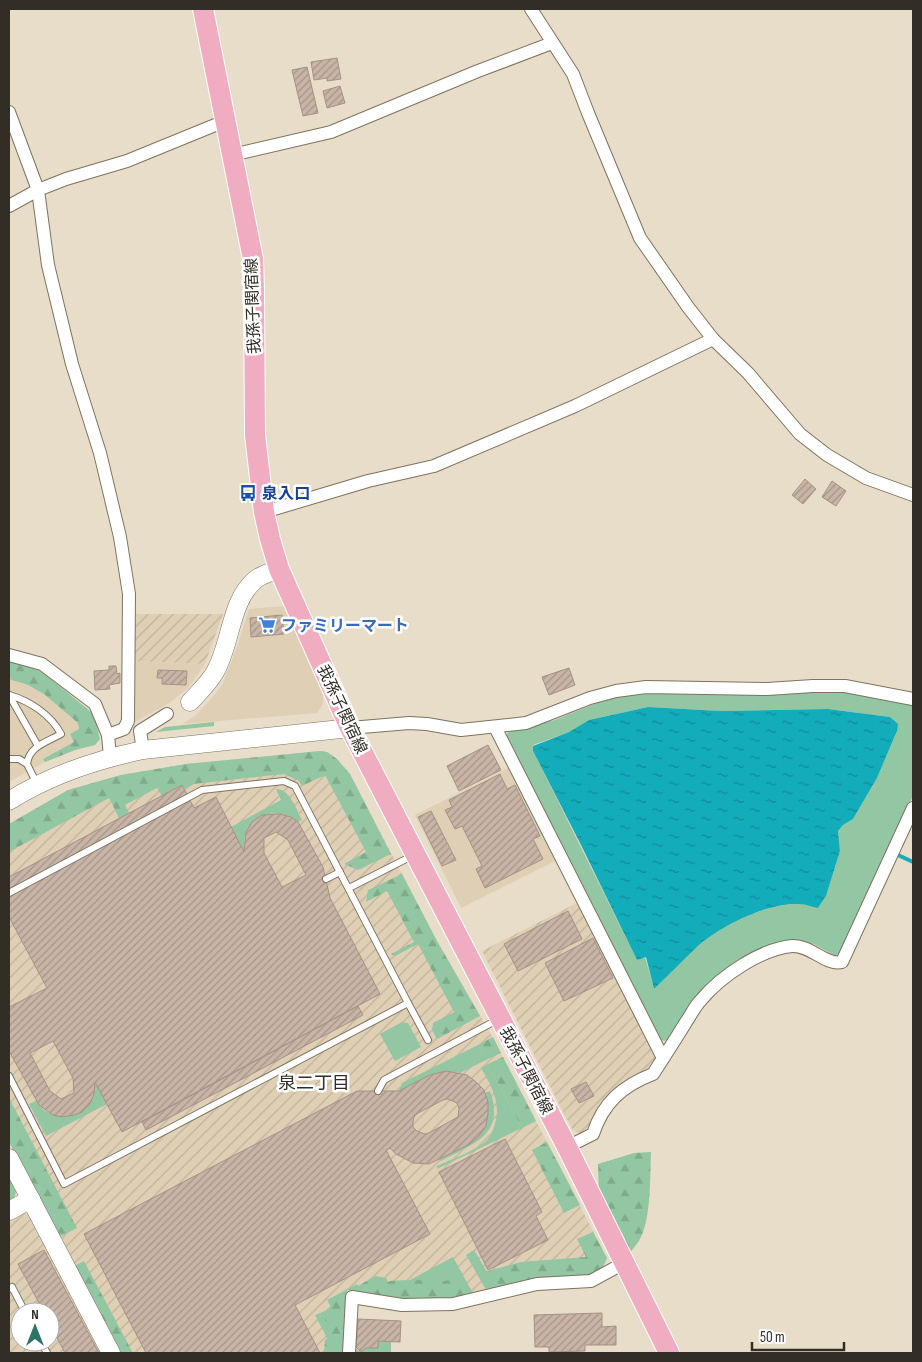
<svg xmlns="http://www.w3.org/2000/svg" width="922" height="1362" font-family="'Sofia Sans Condensed','Noto Sans JP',sans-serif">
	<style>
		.built { fill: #dfd0b5 }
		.industrial { fill: url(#industrial-furrows); fill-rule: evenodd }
		.grass { fill: #93c6a2; fill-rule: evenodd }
		.forest { fill: url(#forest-firs) }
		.water { fill: url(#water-ripples) }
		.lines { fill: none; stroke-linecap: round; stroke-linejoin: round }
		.stream { stroke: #12acba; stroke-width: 4 }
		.building { fill: url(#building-hatch); stroke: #a59284; fill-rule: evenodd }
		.lane-casing { stroke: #7d7360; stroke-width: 8 }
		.street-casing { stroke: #7d7360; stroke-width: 14 }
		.secondary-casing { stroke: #7d7360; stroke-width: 19 }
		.primary-casing { stroke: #fff; stroke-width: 22 }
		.lane { stroke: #fff; stroke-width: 6 }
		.street { stroke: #fff; stroke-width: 12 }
		.secondary { stroke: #fff; stroke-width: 18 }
		.primary { stroke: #f0acc1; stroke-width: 20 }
		.labels { text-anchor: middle; stroke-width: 5; stroke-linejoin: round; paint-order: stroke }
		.street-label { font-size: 16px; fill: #322e26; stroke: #fff }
		.transit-label { font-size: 16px; font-weight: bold; fill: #164399; stroke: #fff; text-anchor: start }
		.shop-label { font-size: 16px; font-weight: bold; fill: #366cbe; stroke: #fff; text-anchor: start }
		.neighbourhood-label { font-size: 18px; fill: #322e26; stroke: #fff }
	</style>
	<defs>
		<pattern id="industrial-furrows" width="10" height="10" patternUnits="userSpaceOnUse" patternTransform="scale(1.25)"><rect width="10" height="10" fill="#dfd0b5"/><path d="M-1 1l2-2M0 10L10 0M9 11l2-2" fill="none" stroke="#c0b39c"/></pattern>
		<pattern id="forest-firs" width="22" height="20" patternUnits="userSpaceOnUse" patternTransform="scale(1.25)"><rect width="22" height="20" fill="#93c6a2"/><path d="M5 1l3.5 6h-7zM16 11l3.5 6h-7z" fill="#7faa8b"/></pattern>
		<pattern id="water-ripples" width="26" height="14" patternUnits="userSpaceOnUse" patternTransform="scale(1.25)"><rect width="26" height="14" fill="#12acba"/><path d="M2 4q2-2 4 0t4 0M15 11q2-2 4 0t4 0" fill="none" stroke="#118c97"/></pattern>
		<pattern id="building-hatch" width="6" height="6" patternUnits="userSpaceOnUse" patternTransform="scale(1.25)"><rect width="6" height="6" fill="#c9b5a7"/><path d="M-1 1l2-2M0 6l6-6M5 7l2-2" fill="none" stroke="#a49488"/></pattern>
	</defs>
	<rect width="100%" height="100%" fill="#e8ddc8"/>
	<g class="built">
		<polygon points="285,606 323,691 323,704 317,713 182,724 195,716 210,700 222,685 236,650 249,609"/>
		<polygon points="9,661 38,670 47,676 91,712 100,739 95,745 75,750 45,762 9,782"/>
		<polygon points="131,661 205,664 188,688 168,704 131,724"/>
		<polygon points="510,767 557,860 461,908 415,815"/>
	</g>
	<g class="industrial">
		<polygon points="132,614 223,614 205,664 131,661"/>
		<polygon points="320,751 327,752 337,759 350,774 437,941 493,1038 607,1258 537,1279 523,1281 452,1299 399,1299 347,1290 343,1353 120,1353 9,1142 9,824 68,790 121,775 186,764"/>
		<polygon points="579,902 657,1056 647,1070 637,1073 614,1089 593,1115 588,1128 579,1134 573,1130 562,1110 482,951"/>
		<path d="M20,1212L31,1215L105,1353H9V1218ZM20,1312H50V1342H20Z"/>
	</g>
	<g class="grass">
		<path d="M844,690L913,703V796L840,953L835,956L814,944L792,941L726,971L698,994L667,1041L660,1040L506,736L509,731L555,720L619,694L645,691ZM648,707L721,711L828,709L890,717L897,724V731L877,778L853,819L843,825L838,831L840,851L826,896L818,908C812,906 806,904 800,904C769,902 721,926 698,946C683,960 669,975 654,989L645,957L637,960L533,751V745L569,732L589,720Z"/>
		<polygon points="214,722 214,726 156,732 165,727"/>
		<path d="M276,789C290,789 296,809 302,820L298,822C283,808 254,811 246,832C244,839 244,845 244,852L231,827L281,800Z"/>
		<polygon points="402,1022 408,1023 421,1047 395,1061 380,1034"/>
		<polygon points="478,1045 486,1060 460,1073 446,1071 430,1075 399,1091 402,1083"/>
		<path d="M488,1064L522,1128L437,1169V1166C452,1159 470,1153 484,1143C489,1139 492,1133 494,1127C502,1104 492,1087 481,1068Z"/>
		<path d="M95,1082L107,1104L46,1136L29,1104L36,1101C47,1120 76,1122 90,1104C94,1098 95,1089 95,1082Z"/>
		<path d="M490,1091C506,1135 473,1144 441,1161L440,1159C471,1144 497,1133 485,1093Z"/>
		<polygon points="474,1250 487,1272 477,1274 466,1255"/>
		<polygon points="453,1257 464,1277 447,1281 408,1281"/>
		<polygon points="325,1311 325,1334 315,1315"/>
		<polygon points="378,1341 391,1342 391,1353 354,1353 354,1347 359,1351 363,1351 366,1348 377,1348"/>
	</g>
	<g class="forest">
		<polygon points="9,661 38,670 47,676 91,712 94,715 100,739 95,745 75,750 45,762 43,759 74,742 70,734 79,729 78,723 44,694 28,685 9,679"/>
		<polygon points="320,751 327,752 337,759 350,774 391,854 358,870 344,864 366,852 325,775 302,786 299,781 284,774 194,784 184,789 182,785 162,796 157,788 125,805 129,813 119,818 109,798 9,852 9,824 68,790 121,775 186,764"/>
		<polygon points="402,874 437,941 480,1016 437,1039 432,1030 433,1023 454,1012 418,944 395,956 391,954 414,942 387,891 366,902 368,890"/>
		<polygon points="493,1037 501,1053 486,1060 478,1045"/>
		<polygon points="503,1057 536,1121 522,1128 488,1064"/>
		<polygon points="9,1098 77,1228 59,1237 9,1142"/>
		<polygon points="547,1142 580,1205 564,1213 532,1150"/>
		<path d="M651,1152C650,1175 651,1211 643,1232C640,1241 634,1248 628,1255L599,1196L598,1164L634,1153Z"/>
		<polygon points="9,1171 17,1187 14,1200 9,1203"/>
		<polygon points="593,1232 607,1258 603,1267 590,1275 523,1281 486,1290 477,1274 521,1262 586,1257 577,1239"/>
		<polygon points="84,1261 133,1353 120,1353 74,1266"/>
		<path d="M375,1276L386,1278L388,1282C393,1279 434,1281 444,1281C451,1280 458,1278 464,1277L473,1293C430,1305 389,1297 347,1290L343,1353H324L325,1340L327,1339L325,1334V1311L331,1307L327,1300L357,1284L358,1286Z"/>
	</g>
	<path class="water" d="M648,707L721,711L828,709L890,717L898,724L897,731L877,778L853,819L843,825L838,831L840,851L826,896L818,908C812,907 806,904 799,904C769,902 720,926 698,946C683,960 669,975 654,989L646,957L637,960L581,845L533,751V746L569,732L589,720Z"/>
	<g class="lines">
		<polyline class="stream" points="898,855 913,862"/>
	</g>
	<g class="building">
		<polygon points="337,58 341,79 327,81 327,78 314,80 311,62"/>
		<polygon points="307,67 318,113 303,116 292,70"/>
		<polygon points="340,86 345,103 327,108 323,91"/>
		<polygon points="805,479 816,489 803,504 792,495"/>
		<polygon points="832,481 846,491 836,506 822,497"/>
		<polygon points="282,615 284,634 251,637 250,618"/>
		<polygon points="109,666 116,666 117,674 120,673 120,683 109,685 110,689 95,690 94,671 109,670"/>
		<polygon points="569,668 575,685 549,695 542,677"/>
		<polygon points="158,670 187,671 186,685 162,684 162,678 157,678"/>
		<polygon points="488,745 501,770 459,791 447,766"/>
		<polygon points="500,774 507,789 515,785 540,836 533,839 543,859 485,888 476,869 482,866 462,826 455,829 445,810 452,807 449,800"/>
		<path d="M182,785L194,808L216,797L244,852L246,832L252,822L262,815L280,814L291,817L298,822L323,867L330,898L380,994L122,1132L95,1082L94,1094L90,1104L82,1112L74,1115L62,1117L53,1115L39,1105L9,1051V1007L47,988L9,917V877ZM276,832L288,840L306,875L282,887L264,853V838ZM53,1041L73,1078L74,1093L61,1099L50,1091L30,1053Z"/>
		<polygon points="431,811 456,860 442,866 418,817"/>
		<polygon points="568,911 582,939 518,971 504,944"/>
		<polygon points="593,938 613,978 564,1001 545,963"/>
		<polygon points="358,1006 363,1015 146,1130 142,1122"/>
		<path d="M446,1071L467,1075L476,1082L484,1090L488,1102V1114L486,1126L479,1136L470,1144L429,1164L413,1163L396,1154L390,1148L386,1150L430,1234L295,1305L320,1353H146L84,1234L357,1091H399L430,1075ZM448,1099L457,1103L459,1108L458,1117L429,1133L425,1134L417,1131L413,1127V1122L414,1117L418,1113L443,1100Z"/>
		<polygon points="586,1082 594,1096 579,1103 571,1089"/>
		<polygon points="505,1139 542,1212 536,1216 548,1240 488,1270 439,1172"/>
		<polygon points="44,1250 99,1353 65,1353 50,1324 50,1312 44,1312 18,1264"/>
		<polygon points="602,1313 602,1327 616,1326 616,1345 585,1345 585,1351 549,1352 549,1347 535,1347 534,1315"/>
		<polygon points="358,1319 401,1321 400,1342 378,1341 378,1348 366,1348 363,1351 360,1351 356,1347"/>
	</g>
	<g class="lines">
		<g class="lane-casing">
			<g id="lane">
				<path d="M9,695C30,701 51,715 61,734C47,742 29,746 27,764L37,784"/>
				<polyline points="9,695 38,746"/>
				<polyline points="9,759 19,759 27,764"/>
				<polyline points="326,879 340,872"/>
				<polyline points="349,888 412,856"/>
				<polyline points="9,893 202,790 284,781 295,786 408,1003 64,1184 9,1076"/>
				<polyline points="408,1003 428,1040"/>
				<polyline points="378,1091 384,1080 497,1020"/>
				<polyline points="9,1289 12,1287 25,1312"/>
				<polyline points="41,1342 47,1353"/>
			</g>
		</g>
		<g class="street-casing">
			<g id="street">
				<polyline points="531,9 573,74 588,113 640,238 688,307 713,339 748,373 800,434 827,455 866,478 913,495"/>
				<polyline points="9,112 38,190 48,265 72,364 100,453 120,537 129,594 128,721 124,729 108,735"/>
				<polyline points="232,155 331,132 478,71 552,43"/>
				<polyline points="9,206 38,190 66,179 127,161 225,121"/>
				<polyline points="264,512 368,481 434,466 575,406 713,339"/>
				<polyline points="9,655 42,664 95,704 108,735 110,757"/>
				<polyline points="495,727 663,1058"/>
				<polyline points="350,728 409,723 427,724 461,730 526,723 590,698 616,691 646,687 767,689 813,686 845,686 913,699"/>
				<polyline points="143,750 140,731 167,714"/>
				<path d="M567,1147L593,1134C603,1103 622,1086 653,1074C664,1057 675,1040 686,1022C691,1015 695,1006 701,1000C721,976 761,949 792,946C811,945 826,966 842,962L913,808"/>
				<polyline points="349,1353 352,1297 402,1305 453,1304 537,1284 591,1281 624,1263"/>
			</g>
		</g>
		<g class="secondary-casing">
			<g id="secondary">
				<path d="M190,702C199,692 209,683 215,672C231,645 230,601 255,580C262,574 271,572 279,569"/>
				<path d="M9,801C50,775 95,760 143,750L350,728"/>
				<polyline points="9,1158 111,1353"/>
				<polyline points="9,1211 31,1199"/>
			</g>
		</g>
		<g class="primary-casing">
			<polyline id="primary" points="203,9 253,259 254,290 255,435 264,512 270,539 279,569 350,728 567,1147 669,1353"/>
		</g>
		<use href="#lane" class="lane"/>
		<use href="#street" class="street"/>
		<use href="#secondary" class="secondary"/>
		<use href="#primary" class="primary"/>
	</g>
	<defs>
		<g id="bus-bare" transform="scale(1.35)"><path d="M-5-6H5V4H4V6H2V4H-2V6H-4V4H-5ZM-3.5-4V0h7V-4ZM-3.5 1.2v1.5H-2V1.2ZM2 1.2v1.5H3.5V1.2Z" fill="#1a4fb4" stroke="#fff" stroke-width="2.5" paint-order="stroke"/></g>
		<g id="supermarket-bare" transform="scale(1.35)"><path d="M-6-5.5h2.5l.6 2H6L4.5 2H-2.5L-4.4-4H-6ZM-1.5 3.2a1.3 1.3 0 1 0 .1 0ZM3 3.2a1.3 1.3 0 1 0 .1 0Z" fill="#3f7fe0" stroke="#fff" stroke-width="2.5" paint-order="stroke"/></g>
	</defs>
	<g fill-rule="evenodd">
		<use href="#bus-bare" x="248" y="493"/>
		<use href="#supermarket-bare" x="267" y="625"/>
	</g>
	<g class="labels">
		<g class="street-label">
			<text transform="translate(252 306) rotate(-92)" y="6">我孫子関宿線</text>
			<text transform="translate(343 709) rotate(65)" y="6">我孫子関宿線</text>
			<text transform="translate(527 1070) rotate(63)" y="6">我孫子関宿線</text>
		</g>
		<g class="transit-label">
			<text x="262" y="499">泉入口</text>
		</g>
		<g class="shop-label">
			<text x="281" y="631">ファミリーマート</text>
		</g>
		<g class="neighbourhood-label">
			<text x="314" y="1089">泉二丁目</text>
		</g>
	</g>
	<rect width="922" height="1362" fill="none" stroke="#322e26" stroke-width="20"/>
	<g transform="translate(35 1327)"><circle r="24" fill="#ffffff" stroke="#adaba8"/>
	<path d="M0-4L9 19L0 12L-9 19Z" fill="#2c736a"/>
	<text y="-8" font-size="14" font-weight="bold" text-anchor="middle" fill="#322e26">N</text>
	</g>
	<path d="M752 1342v8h92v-8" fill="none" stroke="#322e26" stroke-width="2.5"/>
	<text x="760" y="1342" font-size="15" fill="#322e26" stroke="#ffffff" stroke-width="4" paint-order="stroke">50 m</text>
</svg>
